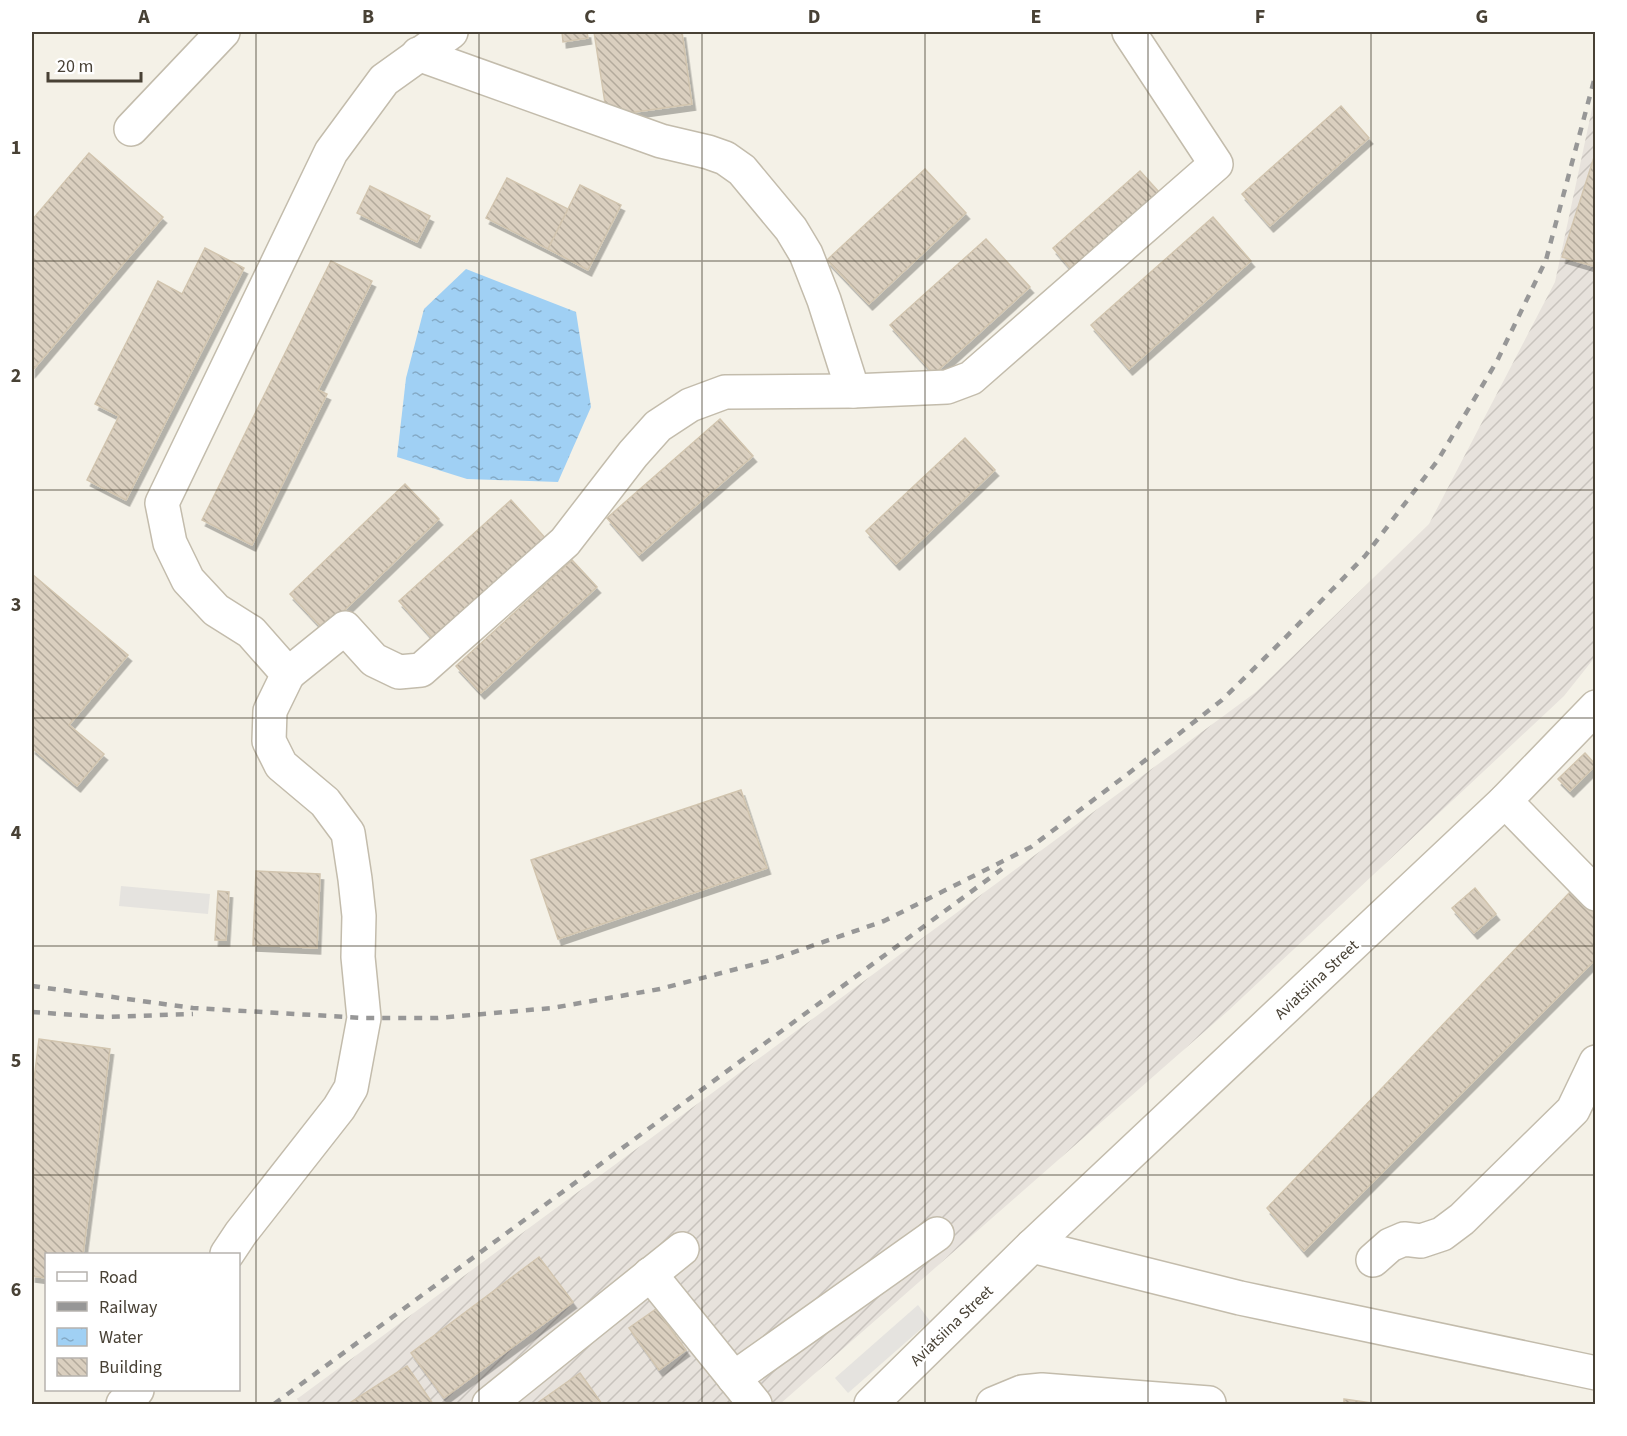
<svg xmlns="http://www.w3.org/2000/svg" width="1627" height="1436" font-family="'Source Sans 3',sans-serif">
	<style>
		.industrial { fill: url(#industrial-furrows) }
		.parking { fill: #e5e3df }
		.water { fill: url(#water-ripples) }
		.building { fill: url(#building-back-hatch); stroke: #d2c5af; stroke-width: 1.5; filter: url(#shadow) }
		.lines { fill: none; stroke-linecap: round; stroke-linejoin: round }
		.minor-casing { stroke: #c3bcac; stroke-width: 36 }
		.minor { stroke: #fff; stroke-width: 33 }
		.rail { stroke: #979797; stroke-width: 4.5; stroke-dasharray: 8 8; stroke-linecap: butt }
		.grid { fill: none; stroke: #484135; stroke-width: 1.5; stroke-opacity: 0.55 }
		.labels { text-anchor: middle; stroke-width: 4.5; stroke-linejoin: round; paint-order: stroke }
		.street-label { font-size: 16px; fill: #484135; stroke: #fff }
		.neatline { fill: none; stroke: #484135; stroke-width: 2 }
		.grid-label { font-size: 20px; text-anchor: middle; font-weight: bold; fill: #484135 }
	</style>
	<defs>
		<pattern id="industrial-furrows" width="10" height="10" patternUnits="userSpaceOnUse" patternTransform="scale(1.5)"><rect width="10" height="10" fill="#e7e2dc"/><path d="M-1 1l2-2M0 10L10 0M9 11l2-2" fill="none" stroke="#c8c3bd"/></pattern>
		<pattern id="water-ripples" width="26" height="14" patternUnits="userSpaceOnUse" patternTransform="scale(1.5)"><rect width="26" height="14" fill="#a0d0f4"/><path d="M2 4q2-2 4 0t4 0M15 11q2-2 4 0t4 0" fill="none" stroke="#84aac6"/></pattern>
		<pattern id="building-back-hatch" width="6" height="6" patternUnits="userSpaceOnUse" patternTransform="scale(1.5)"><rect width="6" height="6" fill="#dacfbf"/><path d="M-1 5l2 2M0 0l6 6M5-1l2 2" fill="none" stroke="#b3aa9c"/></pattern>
		<filter id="shadow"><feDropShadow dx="3.5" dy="6" stdDeviation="0" flood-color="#0004"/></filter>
	</defs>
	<rect width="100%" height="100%" fill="#f4f1e7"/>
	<polygon class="industrial" points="1595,95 1595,657 1564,696 1229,1010 780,1404 300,1404 297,1399 1256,692 1429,524 1555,282"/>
	<g class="parking">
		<polygon points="121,886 210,894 208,914 119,906"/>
		<polygon points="918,1305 930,1321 848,1393 835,1378"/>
	</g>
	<polygon class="water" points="466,269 576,312 591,407 558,482 467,479 397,457 406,378 424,309"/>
	<g class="building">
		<polygon points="562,32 587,32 588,38 563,42"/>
		<polygon points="594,32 682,32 692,104 607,116"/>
		<polygon points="1341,106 1369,138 1270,226 1242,194"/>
		<polygon points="1596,151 1596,267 1562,257"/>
		<polygon points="89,153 163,217 32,371 32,220"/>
		<polygon points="925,169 966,213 869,304 827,260"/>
		<polygon points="1140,171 1159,192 1071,269 1053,248"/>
		<polygon points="507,178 568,209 548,249 486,218"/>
		<polygon points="580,185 621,205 588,270 548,249"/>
		<polygon points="370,186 430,216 417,242 357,213"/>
		<polygon points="1213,217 1251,261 1129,369 1091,325"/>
		<polygon points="986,239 1030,287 934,374 890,325"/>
		<polygon points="205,248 244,268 126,500 87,480 119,416 95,404 158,281 182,294"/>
		<polygon points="331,261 372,281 318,390 327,394 252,545 202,520"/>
		<polygon points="720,419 753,456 639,555 607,518"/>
		<polygon points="965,438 995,470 896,564 866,531"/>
		<polygon points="405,484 439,519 324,630 290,594"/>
		<polygon points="511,500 547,540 435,641 399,601"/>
		<polygon points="572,560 597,587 481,693 456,666"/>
		<polygon points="32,574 128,655 69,725 104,754 77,786 32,748"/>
		<polygon points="1585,753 1596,765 1570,791 1558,779"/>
		<polygon points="741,790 767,868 558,939 531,860"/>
		<polygon points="256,871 320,874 317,948 253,945"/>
		<polygon points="1475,888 1496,914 1474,933 1452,908"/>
		<polygon points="218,891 229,892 226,940 215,940"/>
		<polygon points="1571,891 1596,913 1596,959 1304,1251 1267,1208"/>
		<polygon points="39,1039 110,1049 83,1254 46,1254 46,1278 32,1276 32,1096"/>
		<polygon points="539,1257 573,1302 444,1398 411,1353"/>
		<polygon points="656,1309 686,1350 659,1370 629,1328"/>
		<polygon points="407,1366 433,1404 348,1404"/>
		<polygon points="580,1373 602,1404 536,1404"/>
		<polygon points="1344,1399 1379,1404 1344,1404"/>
	</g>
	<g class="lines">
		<g class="minor-casing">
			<g id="minor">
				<polyline points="418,54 661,141 708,152 725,158 742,170 791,229 806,254 824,300 853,391 947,387 971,378 1216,164 1129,32"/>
				<polyline points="131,129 223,32"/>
				<polyline points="288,674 345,628 374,660 399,672 421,670 565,542 633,454 658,426 690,405 725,392 853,391"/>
				<polyline points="1505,801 1596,894"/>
				<polyline points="1032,1246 1240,1298 1596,1373"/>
				<polyline points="227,1254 241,1233 339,1108 351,1088 364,1018 358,957 359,916 355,879 348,833 325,802 281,765 269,741 270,711 288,674 251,632 216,610 188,580 170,543 162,503 331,152 384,80 451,32"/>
				<polyline points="1373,1260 1390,1245 1404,1239 1421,1241 1442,1234 1462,1219 1573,1110 1596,1062"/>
				<polyline points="650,1274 755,1404"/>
				<polyline points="734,1378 937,1234"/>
				<polyline points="123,1404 137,1390"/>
				<polyline points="489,1404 682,1249"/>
				<polyline points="871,1404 1032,1246 1505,801 1596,707"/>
				<polyline points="993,1404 1022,1392 1042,1390 1209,1403"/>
			</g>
		</g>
		<use href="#minor" class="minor"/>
		<g class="rail">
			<polyline points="32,986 193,1008 364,1018 437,1018 552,1008 660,989 771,960 884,921 1031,847 1129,773 1222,700 1284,639 1365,556 1438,460 1497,361 1546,260 1596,73"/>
			<polyline points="32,1012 104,1017 193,1014"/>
			<polyline points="274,1404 1002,869"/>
		</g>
	</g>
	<path class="grid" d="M256,32V1404M479,32V1404M702,32V1404M925,32V1404M1148,32V1404M1371,32V1404M32,261H1596M32,490H1596M32,718H1596M32,946H1596M32,1175H1596"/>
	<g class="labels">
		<g class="street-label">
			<text transform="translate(1316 979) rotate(-43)" y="6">Aviatsiina Street</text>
			<text transform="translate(951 1325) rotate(-44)" y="6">Aviatsiina Street</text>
		</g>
	</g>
	<rect width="1627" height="1436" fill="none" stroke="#ffffff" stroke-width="66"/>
	<rect x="45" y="1253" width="195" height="138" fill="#ffffff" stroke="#b6b3ae" stroke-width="1.5"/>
	<rect x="57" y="1272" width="30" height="9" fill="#ffffff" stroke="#b6b3ae" stroke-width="1.5"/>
	<text x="99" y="1283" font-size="18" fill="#484135">Road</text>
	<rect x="57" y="1302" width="30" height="9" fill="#979797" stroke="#b6b3ae" stroke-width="1.5"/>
	<text x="99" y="1313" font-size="18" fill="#484135">Railway</text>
	<rect x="57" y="1328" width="30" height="18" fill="url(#water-ripples)" stroke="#b6b3ae" stroke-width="1.5"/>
	<text x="99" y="1343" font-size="18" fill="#484135">Water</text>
	<rect x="57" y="1358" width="30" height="18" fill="url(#building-back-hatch)" stroke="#b6b3ae" stroke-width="1.5"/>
	<text x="99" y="1373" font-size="18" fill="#484135">Building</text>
	<path d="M48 72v9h93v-9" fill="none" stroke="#484135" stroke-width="3"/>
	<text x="57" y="72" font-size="18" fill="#484135" stroke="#ffffff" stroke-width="4.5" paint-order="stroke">20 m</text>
	<rect x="33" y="33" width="1561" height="1370" class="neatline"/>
	<g class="grid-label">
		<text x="144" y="23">A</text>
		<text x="368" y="23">B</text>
		<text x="590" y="23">C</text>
		<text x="814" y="23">D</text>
		<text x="1036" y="23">E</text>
		<text x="1260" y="23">F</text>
		<text x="1482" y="23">G</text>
		<text x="16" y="154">1</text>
		<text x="16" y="382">2</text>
		<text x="16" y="611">3</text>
		<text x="16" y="839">4</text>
		<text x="16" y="1067">5</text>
		<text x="16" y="1296">6</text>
	</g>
</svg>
